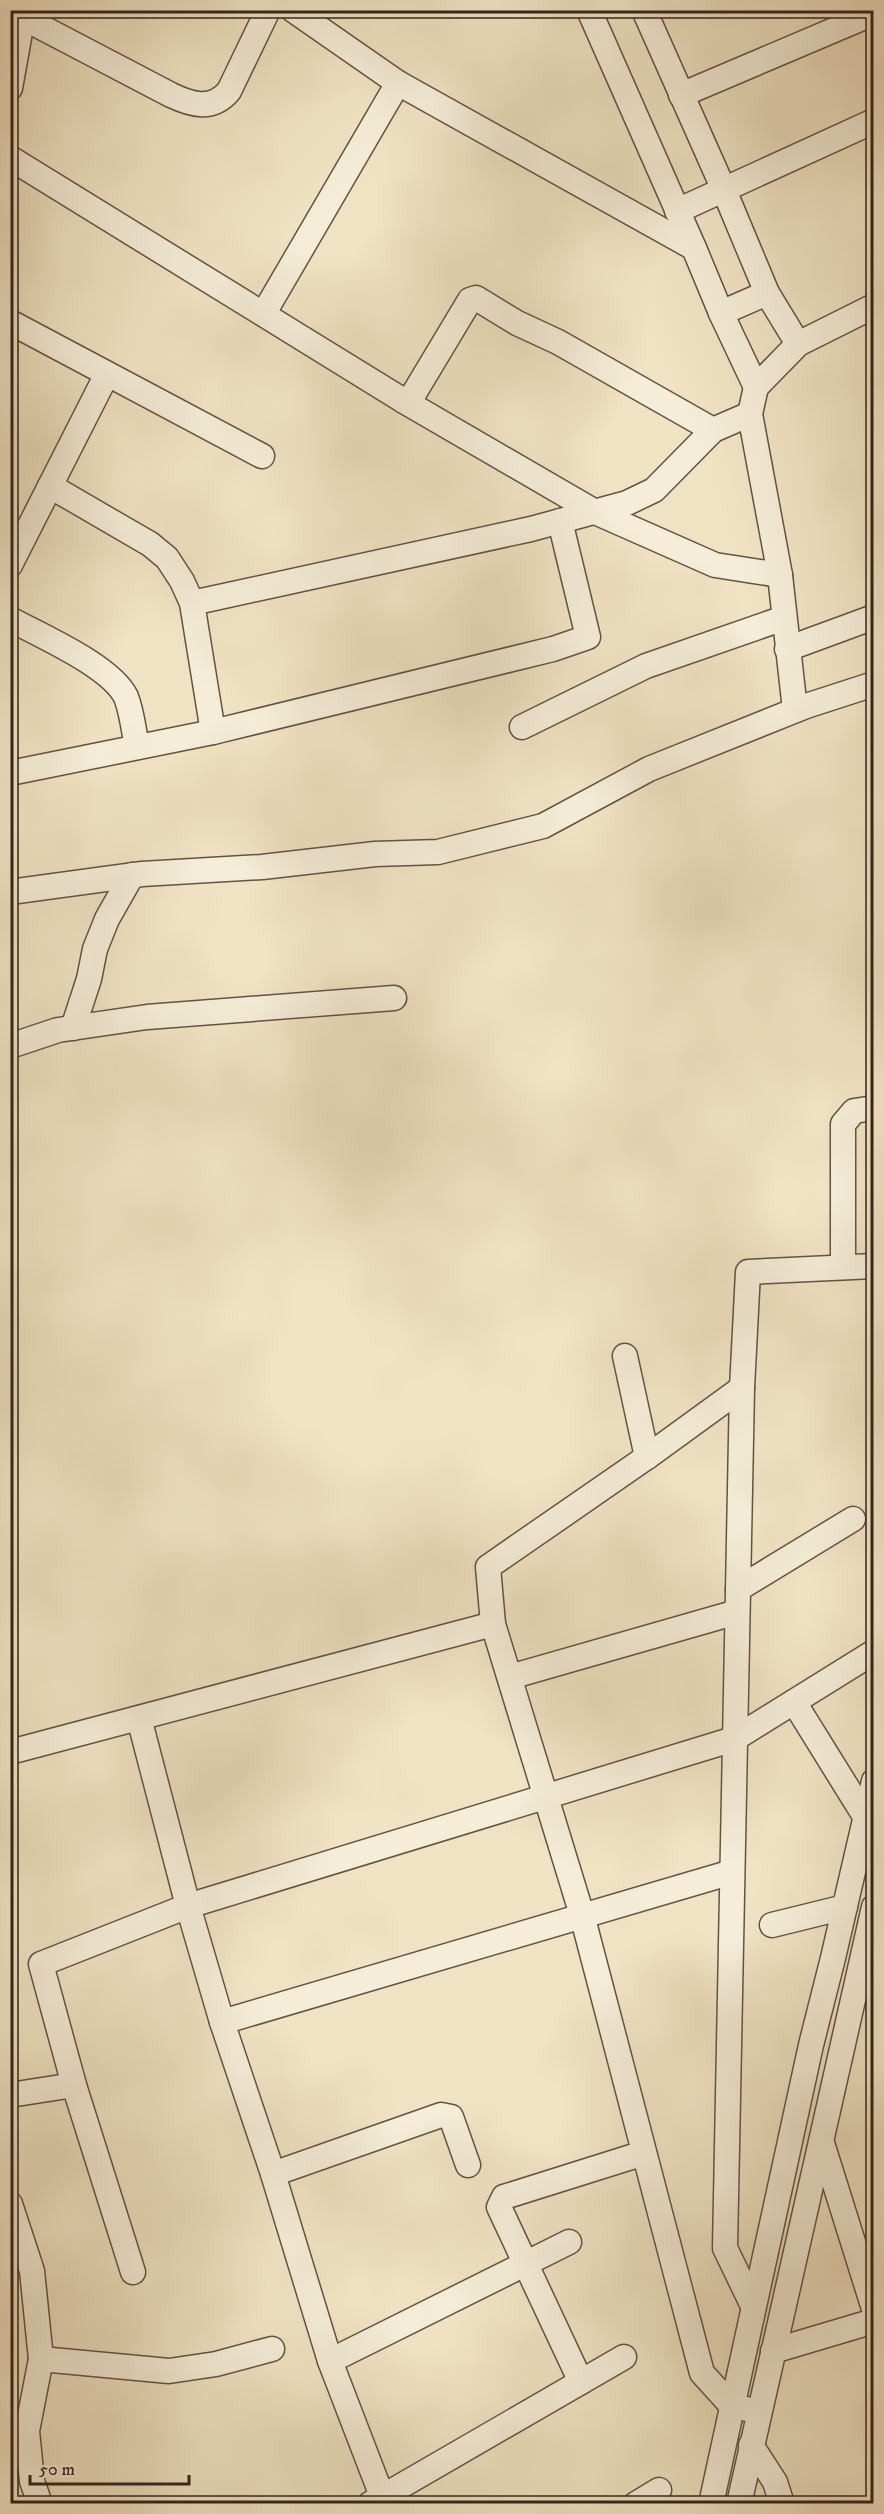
<svg xmlns="http://www.w3.org/2000/svg" width="884" height="2514" font-family="'IM FELL DW Pica',serif">
	<style>
		.lines { fill: none; stroke-linecap: round; stroke-linejoin: round }
		.minor-casing { stroke: #635346; stroke-width: 27 }
		.minor { stroke: #f5edd8; stroke-width: 24 }
	</style>
	<rect width="100%" height="100%" fill="#f0e3c3"/>
	<filter id="stains"><feTurbulence type="fractalNoise" baseFrequency=".00333" numOctaves="4"/><feColorMatrix values="0 0 0 0 .2 0 0 0 0 .09 0 0 0 0 .02 0 0 0 .5 -.17"/></filter>
	<radialGradient id="worn" r=".72"><stop offset=".6" stop-color="#630" stop-opacity="0"/><stop offset="1" stop-color="#630" stop-opacity=".3"/></radialGradient>
	<g class="lines">
		<g class="minor-casing">
			<g id="minor">
				<polyline points="293,10 398,83 694,248 721,313 767,293"/>
				<polyline points="589,10 694,248"/>
				<polyline points="644,10 724,190 767,293 798,344"/>
				<path d="M22,17L171,95C192,105 212,111 229,91L268,10"/>
				<polyline points="10,88 24,10"/>
				<polyline points="681,95 874,13"/>
				<polyline points="10,158 404,401 410,400 470,300 476,298 517,323 558,342 713,430 750,414"/>
				<polyline points="677,211 874,121"/>
				<polyline points="264,313 398,83"/>
				<polyline points="721,313 756,387 798,344 874,306"/>
				<polyline points="10,322 262,456"/>
				<polyline points="756,387 750,414 780,575 795,710"/>
				<polyline points="404,401 595,512 715,565 780,575"/>
				<polyline points="50,486 150,544 167,558 182,581 192,603 213,732"/>
				<polyline points="10,565 107,374"/>
				<polyline points="192,603 531,529 627,503 654,490 713,430"/>
				<path d="M10,619C41,636 111,666 126,697C132,712 134,732 137,747"/>
				<polyline points="787,649 874,617"/>
				<polyline points="522,727 646,666 784,618"/>
				<polyline points="10,773 213,732 553,649 588,637 560,521"/>
				<polyline points="10,892 142,874 262,867 375,854 438,852 543,826 649,769 806,706 874,684"/>
				<polyline points="73,1028 89,979 95,949 107,919 132,875"/>
				<polyline points="10,1046 58,1030 147,1017 394,998"/>
				<polyline points="843,1267 843,1124 854,1111 874,1108"/>
				<polyline points="625,1356 647,1457"/>
				<polyline points="742,1388 647,1457 488,1567 493,1624 582,1915 702,2373 731,2405 758,2412"/>
				<polyline points="738,1589 853,1519"/>
				<polyline points="510,1677 737,1612"/>
				<polyline points="794,1702 866,1818"/>
				<polyline points="139,1718 188,1906 222,2022 273,2174 330,2361 385,2504"/>
				<polyline points="10,1752 493,1624"/>
				<polyline points="772,1925 845,1907"/>
				<polyline points="222,2022 732,1872"/>
				<polyline points="10,2095 74,2085"/>
				<polyline points="822,2143 874,2309"/>
				<polyline points="273,2174 441,2115 451,2117 468,2165"/>
				<polyline points="10,2204 32,2271 41,2359 27,2431 32,2481 40,2504"/>
				<polyline points="133,2272 74,2085 41,1964 188,1906 734,1739 874,1652"/>
				<polyline points="753,2306 725,2248 742,1388 748,1272 874,1266"/>
				<polyline points="773,2351 874,2321"/>
				<polyline points="41,2359 169,2371 216,2364 272,2349"/>
				<polyline points="330,2361 569,2242"/>
				<polyline points="581,2382 499,2207 504,2197 644,2153"/>
				<polyline points="751,2445 775,2482 782,2504"/>
				<polyline points="370,2504 624,2357"/>
				<polyline points="636,2504 659,2490"/>
				<polyline points="711,2504 811,2045 833,1958 874,1781"/>
				<polyline points="739,2504 874,1907"/>
			</g>
		</g>
		<use href="#minor" class="minor"/>
	</g>
	<rect width="884" height="2514" fill="none" stroke="#f0e3c3" stroke-width="36"/>
	<rect x="12" y="12" width="860" height="2490" fill="none" stroke="#34231c" stroke-width="3"/>
	<rect x="18" y="18" width="848" height="2478" fill="none" stroke="#34231c" stroke-width="1.5"/>
	<path d="M30 2475v9h159v-9" fill="none" stroke="#34231c" stroke-width="3"/>
	<text x="39" y="2475" font-size="18" fill="#34231c" stroke="#f5edd8" stroke-width="4.5" paint-order="stroke">50 m</text>
	<rect width="100%" height="100%" filter="url(#stains)"/>
	<rect width="100%" height="100%" fill="url(#worn)"/>
</svg>
